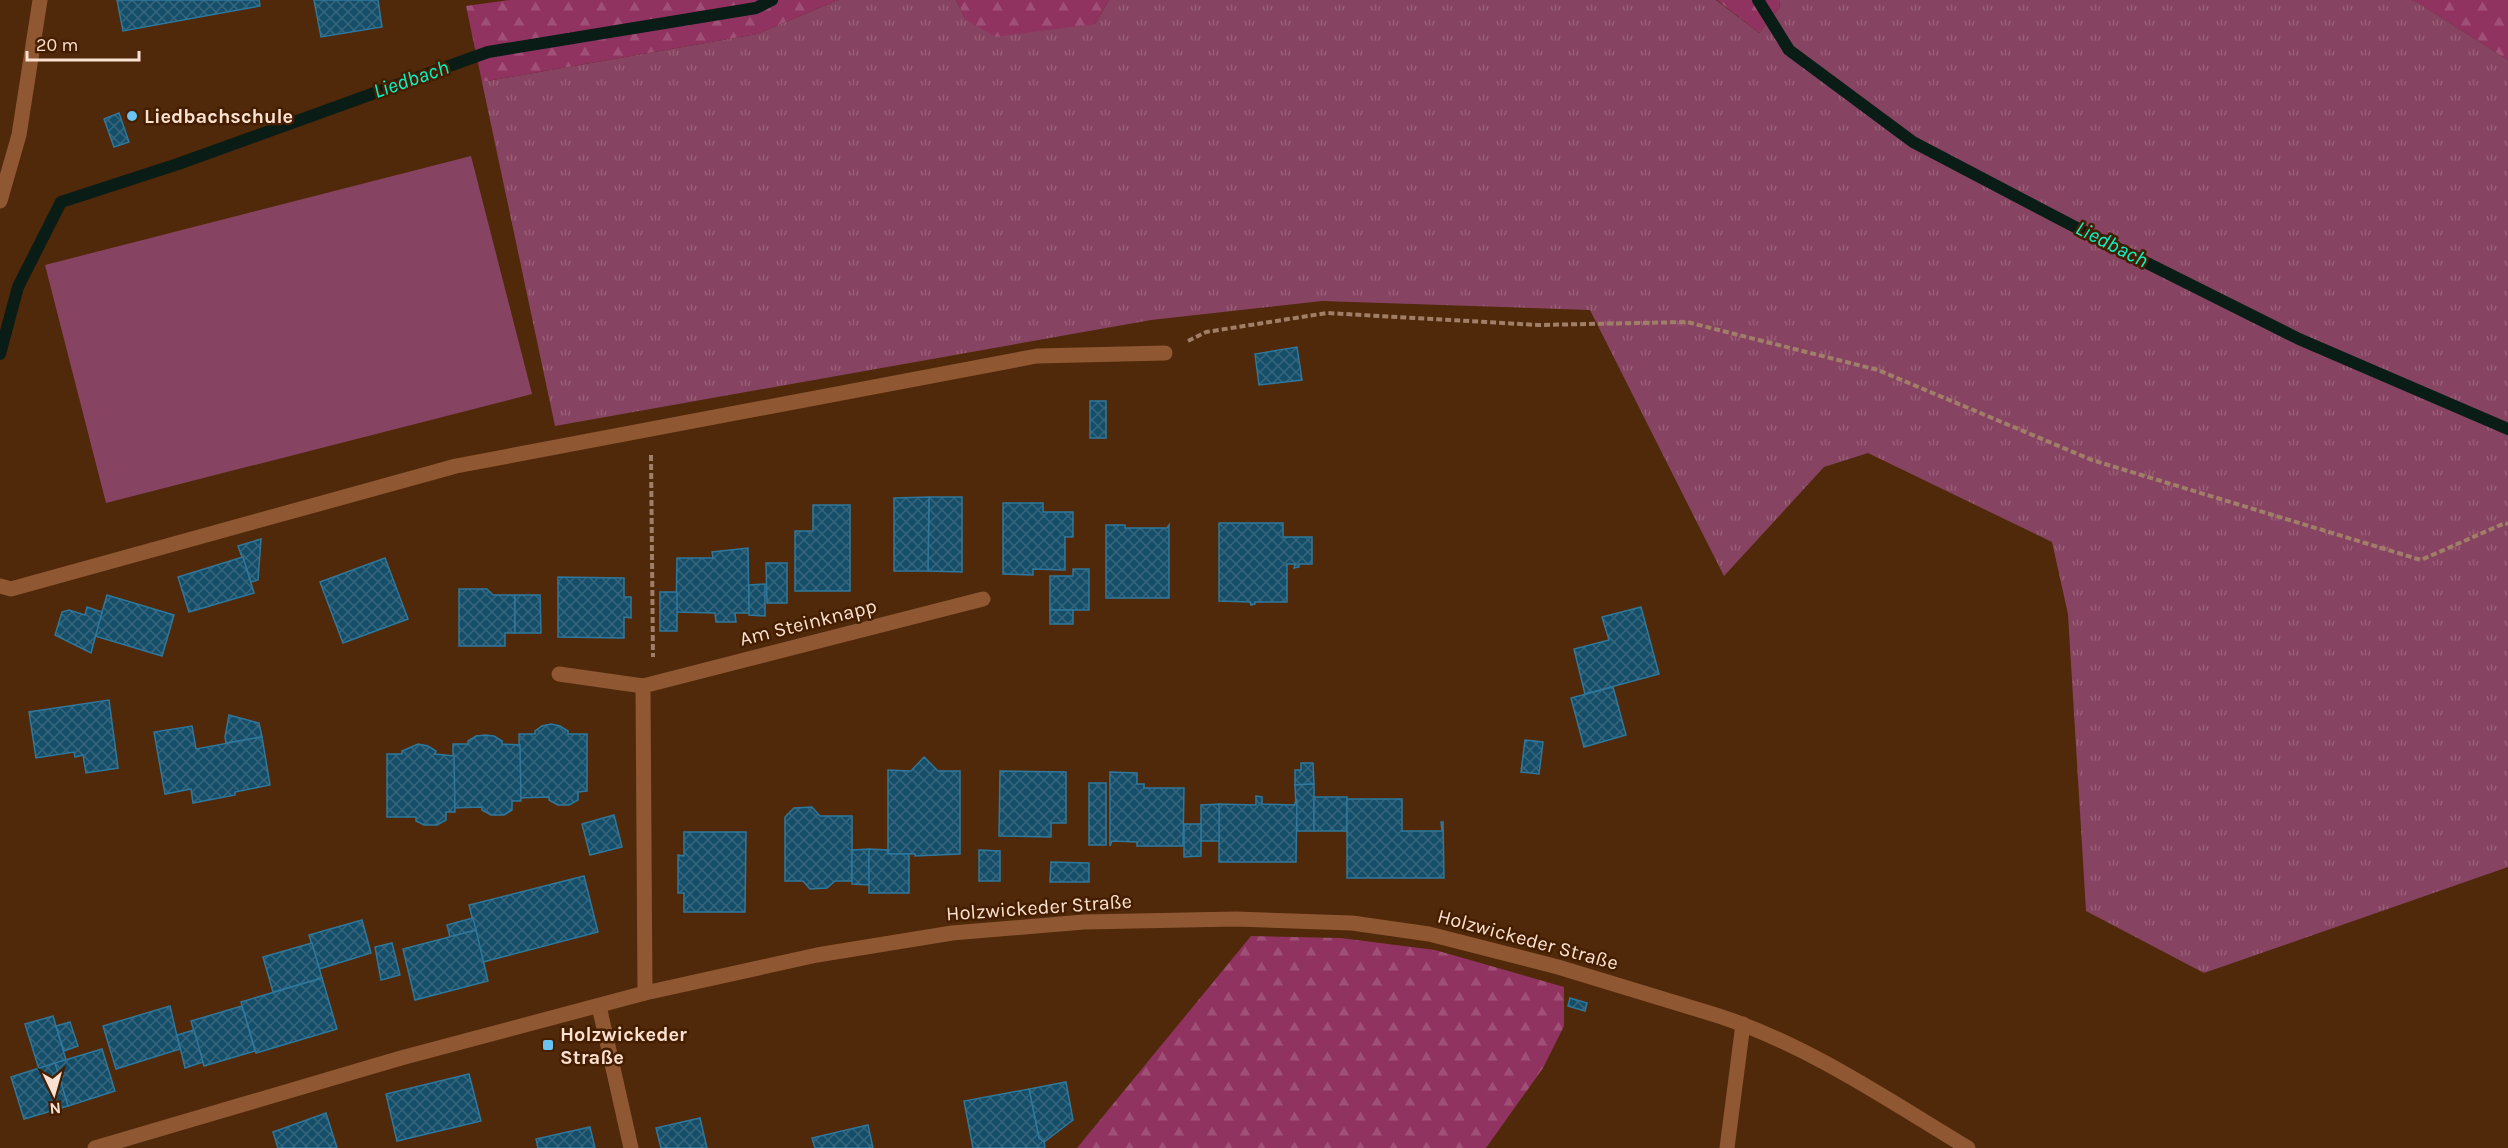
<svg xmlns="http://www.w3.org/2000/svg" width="2508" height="1148" font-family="Karla,sans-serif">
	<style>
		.grass { fill: url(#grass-tufts) }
		.forest { fill: url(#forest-firs) }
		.garden { fill: #874462 }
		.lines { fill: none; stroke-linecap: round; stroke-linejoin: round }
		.stream { stroke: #091c16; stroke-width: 12 }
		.building { fill: url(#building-cross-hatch); stroke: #2f789c; stroke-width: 1.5 }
		.path { stroke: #a07e67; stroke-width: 4; stroke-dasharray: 6 3; stroke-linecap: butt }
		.lane { stroke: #8f5732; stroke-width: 15 }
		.street { stroke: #8f5732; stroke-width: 15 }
		.poi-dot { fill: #6ac3f1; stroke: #451e00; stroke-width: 2 }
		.labels { text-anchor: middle; stroke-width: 5; stroke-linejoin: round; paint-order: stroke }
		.poi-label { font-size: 20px; font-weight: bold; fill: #fbe1d1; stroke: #451e00; text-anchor: start }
		.street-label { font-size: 20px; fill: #fbe1d1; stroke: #451e00 }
		.water-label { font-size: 21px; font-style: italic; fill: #06f5c8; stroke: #451e00 }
	</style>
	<defs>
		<pattern id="grass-tufts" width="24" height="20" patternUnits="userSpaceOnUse" patternTransform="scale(1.5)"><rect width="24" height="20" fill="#874462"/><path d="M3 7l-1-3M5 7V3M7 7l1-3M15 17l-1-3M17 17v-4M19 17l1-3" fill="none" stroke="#995f77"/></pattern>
		<pattern id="forest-firs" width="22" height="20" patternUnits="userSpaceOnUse" patternTransform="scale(1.5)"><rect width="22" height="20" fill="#903361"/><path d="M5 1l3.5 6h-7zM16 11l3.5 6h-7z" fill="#a05077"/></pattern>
		<pattern id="building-cross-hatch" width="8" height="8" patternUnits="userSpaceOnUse" patternTransform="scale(1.5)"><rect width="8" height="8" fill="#154e69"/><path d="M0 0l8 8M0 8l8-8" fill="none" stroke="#38677d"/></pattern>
	</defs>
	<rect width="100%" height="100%" fill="#50280a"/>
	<polygon class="grass" points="838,0 956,0 966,20 1095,24 1109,0 1716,0 1759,33 1780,7 1779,0 2412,0 2417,2 2508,60 2508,867 2204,973 2086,911 2068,614 2052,542 1868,453 1824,467 1724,576 1590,310 1322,301 1151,320 555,426 482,82 757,34"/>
	<g class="forest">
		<polygon points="509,0 838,0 757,34 482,82 466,6"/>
		<polygon points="956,0 1109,0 1095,24 996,37 966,20"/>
		<polygon points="1717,0 1779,0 1780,7 1759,33"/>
		<polygon points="2412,0 2508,0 2508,60 2417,2"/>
		<polygon points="1251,936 1341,938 1435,950 1564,987 1564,1026 1543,1068 1486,1148 1077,1148"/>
	</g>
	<polygon class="garden" points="471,156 532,394 106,503 45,265"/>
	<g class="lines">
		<g class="stream">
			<polyline points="1758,0 1789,50 1913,142 2077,228 2299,339 2508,429"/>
			<polyline points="0,354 18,287 61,202 178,164 488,52 756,8 772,0"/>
		</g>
	</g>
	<g class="building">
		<polygon points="117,0 259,0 260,6 123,31"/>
		<polygon points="314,0 378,0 382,27 321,37"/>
		<polygon points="119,113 129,142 114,147 104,119"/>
		<polygon points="1297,347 1302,380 1259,385 1255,354"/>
		<rect x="1090" y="401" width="16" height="37"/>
		<polygon points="929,497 962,497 962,572 928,571"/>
		<polygon points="929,497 928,571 894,571 894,498"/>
		<polygon points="1003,503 1043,503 1043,512 1073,512 1073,537 1065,537 1065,570 1033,569 1033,575 1003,574"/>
		<polygon points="813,505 850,505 850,591 795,591 795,531 813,531"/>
		<polygon points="1219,523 1283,523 1283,537 1312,537 1312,564 1299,564 1299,567 1294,568 1295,564 1287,564 1287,602 1255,602 1255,604 1251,605 1250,602 1219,601"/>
		<polygon points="1106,525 1125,525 1125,528 1167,528 1169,525 1169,598 1106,598"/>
		<polygon points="261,539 258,580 251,582 238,546"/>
		<polygon points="748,548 749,613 735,613 736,622 716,622 715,613 676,612 677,558 713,558 712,552"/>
		<polygon points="243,557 254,593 189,612 178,577"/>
		<polygon points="385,558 408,619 343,643 320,582"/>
		<polygon points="766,563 787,563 787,603 767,603"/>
		<polygon points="1073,569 1089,569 1089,610 1050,610 1050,576 1073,576"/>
		<polygon points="558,577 624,578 624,597 631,597 631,618 624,617 624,638 558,637"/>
		<polygon points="765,584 765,616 749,615 749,585"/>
		<polygon points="459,589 487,589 493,595 515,595 515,633 505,633 505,646 459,646"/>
		<rect x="660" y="592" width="17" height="39"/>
		<polygon points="107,595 174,615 162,656 95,636"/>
		<polygon points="515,595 540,595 541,633 515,633"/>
		<polygon points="87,607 102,612 91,653 55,635 62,612 69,610 85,615"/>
		<polygon points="1641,607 1659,674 1585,694 1574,649 1609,640 1602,617"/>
		<rect x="1050" y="610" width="23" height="14"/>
		<polygon points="1613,687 1626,735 1584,747 1571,698"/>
		<polygon points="109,700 118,768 86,773 83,755 75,757 74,752 36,758 29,712"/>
		<polygon points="229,715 259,723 262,737 226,743 225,737"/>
		<polygon points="551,724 560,726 568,731 568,734 587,734 587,791 578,792 578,800 569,805 558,805 549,800 549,797 520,798 519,734 535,734 535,731 542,726"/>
		<polygon points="192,726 196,749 262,737 270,785 235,792 235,795 193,803 191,789 165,794 154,732"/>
		<polygon points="485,735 494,736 502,741 502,744 520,745 521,801 512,801 512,810 504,815 491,815 482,810 482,807 453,808 453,744 468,744 468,741 476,736"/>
		<polygon points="1525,740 1543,742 1539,774 1521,772"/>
		<polygon points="418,744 428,746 436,751 435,754 454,756 455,812 446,812 446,820 437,825 424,825 416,821 416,817 387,817 387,754 402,754 402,751"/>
		<polygon points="924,757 938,771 960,771 960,854 915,856 915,854 888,854 888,770 911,771"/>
		<polygon points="1301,763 1313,763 1314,784 1295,785 1295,770 1301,770"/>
		<polygon points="1000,771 1066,772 1066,823 1051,823 1051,837 999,836"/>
		<polygon points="1110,772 1137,773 1137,784 1144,784 1144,788 1184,788 1183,846 1137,846 1137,842 1112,841 1110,846"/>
		<rect x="1089" y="783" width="17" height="62"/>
		<polygon points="1314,784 1314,831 1297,831 1295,785"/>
		<polygon points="1256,796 1262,797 1262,804 1294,805 1297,799 1296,862 1219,862 1219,804 1256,805"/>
		<rect x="1314" y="797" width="33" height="34"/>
		<polygon points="1347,799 1402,799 1402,831 1442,831 1441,822 1443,822 1444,878 1347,878"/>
		<polygon points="1219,804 1219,841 1201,841 1201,805"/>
		<polygon points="812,807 820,816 852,816 852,881 835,881 827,888 810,889 803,881 785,881 785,817 794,808"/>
		<polygon points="614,815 622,847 590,855 582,824"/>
		<polygon points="1184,824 1201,824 1201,856 1184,857"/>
		<polygon points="684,832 746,832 745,912 684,912 684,893 678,893 678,855 684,856"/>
		<polygon points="869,849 869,885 852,884 852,850"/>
		<polygon points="869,849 888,850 888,854 909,854 909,893 869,893"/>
		<polygon points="979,850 1000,851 1000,881 979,881"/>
		<polygon points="1051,862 1089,863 1089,882 1050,882"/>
		<polygon points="584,876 598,932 483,962 469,905"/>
		<polygon points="473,918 476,930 450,937 447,925"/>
		<polygon points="362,920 371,953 319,969 309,935"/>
		<polygon points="476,930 488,981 415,1000 403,949"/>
		<polygon points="312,943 322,978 273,992 263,957"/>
		<polygon points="392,943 400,975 381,980 375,947"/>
		<polygon points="322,978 337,1029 256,1053 241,1002"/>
		<polygon points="1570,998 1587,1003 1585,1011 1568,1006"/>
		<polygon points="170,1006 180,1049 116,1069 103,1026"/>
		<polygon points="242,1006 255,1051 204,1066 191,1021"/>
		<polygon points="53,1016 66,1060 39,1069 25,1024"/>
		<polygon points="70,1022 78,1046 64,1051 56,1026"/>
		<polygon points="194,1030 203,1062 185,1068 177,1035"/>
		<polygon points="102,1049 115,1091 68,1106 55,1063"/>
		<polygon points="55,1063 68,1106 24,1119 11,1077"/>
		<polygon points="469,1074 481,1121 397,1141 386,1094"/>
		<polygon points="1066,1082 1073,1120 1044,1142 1039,1138 1029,1089"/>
		<polygon points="1029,1089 1039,1138 1044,1142 1045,1148 973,1148 964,1101"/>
		<polygon points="326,1113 337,1148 278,1148 273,1132"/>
		<polygon points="700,1118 707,1148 661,1148 656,1128"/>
		<polygon points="868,1125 873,1148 815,1148 812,1138"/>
		<polygon points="590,1127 595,1148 538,1148 536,1139"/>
	</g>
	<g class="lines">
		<g class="path">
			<polyline points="1188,341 1206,332 1327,313 1538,325 1687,322 1878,370 2092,460 2421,560 2505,523 2508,524"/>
			<polyline points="651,455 653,657"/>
		</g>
		<polyline class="lane" points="0,586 11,589 456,466 1037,356 1165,353"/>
		<g class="street">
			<polyline points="0,201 19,135 40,0"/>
			<polyline points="559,674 643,686"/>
			<polyline points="645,993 643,686 983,599"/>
			<polyline points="599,1006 631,1148"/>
			<path d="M95,1148L401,1058L645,993L817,955L952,933L1084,922L1236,919L1352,923L1429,934L1558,967L1719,1016C1808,1045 1888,1100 1968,1148"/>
			<polyline points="1727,1148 1743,1024"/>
		</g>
	</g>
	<g class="poi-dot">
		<circle cx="132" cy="116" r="6"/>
		<rect x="542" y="1039" width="12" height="12" rx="3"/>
	</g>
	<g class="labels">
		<g class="poi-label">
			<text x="144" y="123">Liedbachschule</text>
			<text x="560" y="1041">Holzwickeder<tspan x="560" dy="23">Straße</tspan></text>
		</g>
		<g class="street-label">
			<text transform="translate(808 622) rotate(-14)" y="7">Am Steinknapp</text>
			<text transform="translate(1039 907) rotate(-4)" y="7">Holzwickeder Straße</text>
			<text transform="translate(1528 939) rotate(15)" y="7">Holzwickeder Straße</text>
		</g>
		<g class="water-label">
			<text transform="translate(411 79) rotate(-19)" y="7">Liedbach</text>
			<text transform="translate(2112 244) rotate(27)" y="7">Liedbach</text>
		</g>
	</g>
	<g transform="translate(54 1094) rotate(175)" stroke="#451e00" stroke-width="4.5" paint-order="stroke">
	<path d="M0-4.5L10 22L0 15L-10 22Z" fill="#fbe1d1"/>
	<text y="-9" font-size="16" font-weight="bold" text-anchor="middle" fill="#fbe1d1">N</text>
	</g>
	<path d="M27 51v9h112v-9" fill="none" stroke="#fbe1d1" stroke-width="3"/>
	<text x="36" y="51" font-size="18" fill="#fbe1d1" stroke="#451e00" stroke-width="4.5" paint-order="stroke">20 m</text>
</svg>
